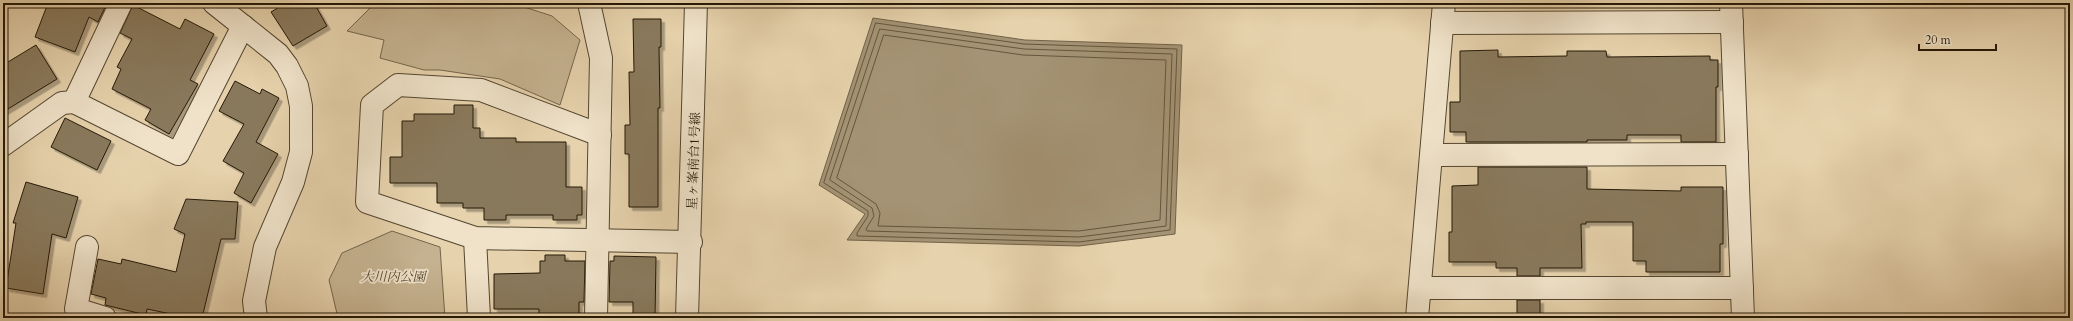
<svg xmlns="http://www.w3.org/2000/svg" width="2073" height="321" font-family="Cardo,'Noto Serif JP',serif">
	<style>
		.green { fill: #c5b290; stroke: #74654b }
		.water { fill: #a49374; stroke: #716248 }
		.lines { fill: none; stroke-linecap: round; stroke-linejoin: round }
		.shore { stroke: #64563d; stroke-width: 1 }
		.building { fill: #89795c; stroke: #241806; filter: url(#shadow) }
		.minor-casing { stroke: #544630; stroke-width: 24 }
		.minor { stroke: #efe2c9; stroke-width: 22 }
		.labels { text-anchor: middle; stroke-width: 3.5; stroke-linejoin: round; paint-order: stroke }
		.street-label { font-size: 13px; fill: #241806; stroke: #efe2c9 }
		.park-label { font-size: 13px; font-style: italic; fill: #54462f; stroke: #efe2c9 }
	</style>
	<defs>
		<filter id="shadow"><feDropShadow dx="3.5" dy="3.5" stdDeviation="0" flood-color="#0004"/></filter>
	</defs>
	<rect width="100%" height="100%" fill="#e6d2ac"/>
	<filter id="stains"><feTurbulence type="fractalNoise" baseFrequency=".005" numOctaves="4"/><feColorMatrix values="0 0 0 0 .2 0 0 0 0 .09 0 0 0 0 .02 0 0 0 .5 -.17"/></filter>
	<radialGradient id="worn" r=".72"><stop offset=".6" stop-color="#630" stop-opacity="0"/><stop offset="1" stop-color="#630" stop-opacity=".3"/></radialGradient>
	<g class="green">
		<polygon points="375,3 512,3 552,16 580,40 560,105 500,79 440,70 424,70 380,58 384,40 347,31"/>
		<polygon points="392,231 440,247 445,318 338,318 329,280 342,253"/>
	</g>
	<polygon class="water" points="873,18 1025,40 1182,45 1175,234 1079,246 847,240 865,214 819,185"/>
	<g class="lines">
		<g class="shore">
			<polygon points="876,23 1024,44 1177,49 1170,230 1079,242 857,236 857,233 868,216 868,211 824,183"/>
			<polygon points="880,29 1024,49 1172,54 1166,226 1079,237 867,231 866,229 874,216 872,208 830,180"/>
			<polygon points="884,35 1023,55 1166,60 1160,220 1079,231 878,226 880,213 876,204 837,178"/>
		</g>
	</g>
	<g class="building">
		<polygon points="48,3 107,3 98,22 89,17 75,52 35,37"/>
		<polygon points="286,3 314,3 327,26 293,46 271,12"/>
		<polygon points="133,5 180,29 185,19 214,34 190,80 198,84 169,134 145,120 151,109 112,89 121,69 117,67 132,39 120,33"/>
		<polygon points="633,19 661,19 661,47 659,47 660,108 658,108 658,207 629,207 629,154 625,154 625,125 630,125 629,72 634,72"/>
		<polygon points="36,45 57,79 3,112 3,65"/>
		<polygon points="1498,50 1498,57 1567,56 1567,51 1606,51 1607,57 1710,56 1710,60 1718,60 1718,87 1716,87 1716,142 1681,142 1681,135 1627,135 1627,140 1587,140 1587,142 1466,142 1466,132 1450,132 1450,102 1460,102 1460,51"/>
		<polygon points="235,81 260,94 262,89 279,98 256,142 278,154 251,203 234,193 244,173 223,161 244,124 219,111"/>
		<polygon points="454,105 473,105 473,128 480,128 480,138 516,138 516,142 566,142 566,187 582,187 582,215 577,215 577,220 553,220 553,215 506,215 506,220 484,220 484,208 463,208 463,203 437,203 437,183 390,183 390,157 402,157 402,121 414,121 414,114 454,114"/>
		<polygon points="65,118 111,141 97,170 51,147"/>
		<polygon points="1478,167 1587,167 1587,189 1681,191 1681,187 1723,187 1723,244 1720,244 1720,272 1646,272 1646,261 1633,261 1633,222 1586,222 1586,224 1581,224 1582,268 1540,268 1540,276 1517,276 1517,268 1496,268 1496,262 1449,262 1449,232 1452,232 1452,186 1478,185"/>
		<polygon points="26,182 78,197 66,238 52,234 43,294 6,288 16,223 13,223"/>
		<polygon points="186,199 238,202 235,239 221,239 202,318 190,318 147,309 146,315 105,305 106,298 91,294 98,259 121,264 122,259 176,272 185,234 174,229"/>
		<polygon points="545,255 565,255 565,261 585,261 584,302 579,302 579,318 539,318 539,309 494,309 494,274 540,273 540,261 545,261"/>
		<polygon points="614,256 656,257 655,318 633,318 633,302 609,302 610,261 614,261"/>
		<rect x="1517" y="300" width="23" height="18"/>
	</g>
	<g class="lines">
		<g class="minor-casing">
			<g id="minor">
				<polyline points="121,3 74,102 178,154 243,26"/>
				<polyline points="214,3 278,54 287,66 297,86 301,106 301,152 293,182 265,247 254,301 256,318"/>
				<polyline points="589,3 601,58 596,318"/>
				<polyline points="1731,3 1743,318"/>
				<polyline points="1442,23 1732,22"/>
				<polyline points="600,135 481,90 398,85 372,105 367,202 475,238 691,242"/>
				<polyline points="3,145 62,103 74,102"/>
				<polyline points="1432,155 1737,154"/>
				<polyline points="475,238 479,318"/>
				<polyline points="87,247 76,309 105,318"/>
				<polyline points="1420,288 1742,288"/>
				<polyline points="687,318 696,3"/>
				<polyline points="1417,318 1444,3"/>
			</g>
		</g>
		<use href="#minor" class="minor"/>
	</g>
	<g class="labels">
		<g class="street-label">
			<text transform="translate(693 161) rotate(-88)" y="5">星ヶ峯南台1号線</text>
		</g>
		<g class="park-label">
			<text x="393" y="281">大川内公園</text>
		</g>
	</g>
	<rect width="2073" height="321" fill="none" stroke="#e6d2ac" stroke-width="16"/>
	<rect x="4" y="4" width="2065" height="313" fill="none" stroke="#241806" stroke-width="2"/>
	<rect x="8" y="8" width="2057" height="305" fill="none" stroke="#241806"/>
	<path d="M1919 44v6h77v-6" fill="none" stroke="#241806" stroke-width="2"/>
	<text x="1925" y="44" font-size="12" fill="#241806" stroke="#efe2c9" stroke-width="3" paint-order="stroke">20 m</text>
	<rect width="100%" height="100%" filter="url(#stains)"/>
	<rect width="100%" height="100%" fill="url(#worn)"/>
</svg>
